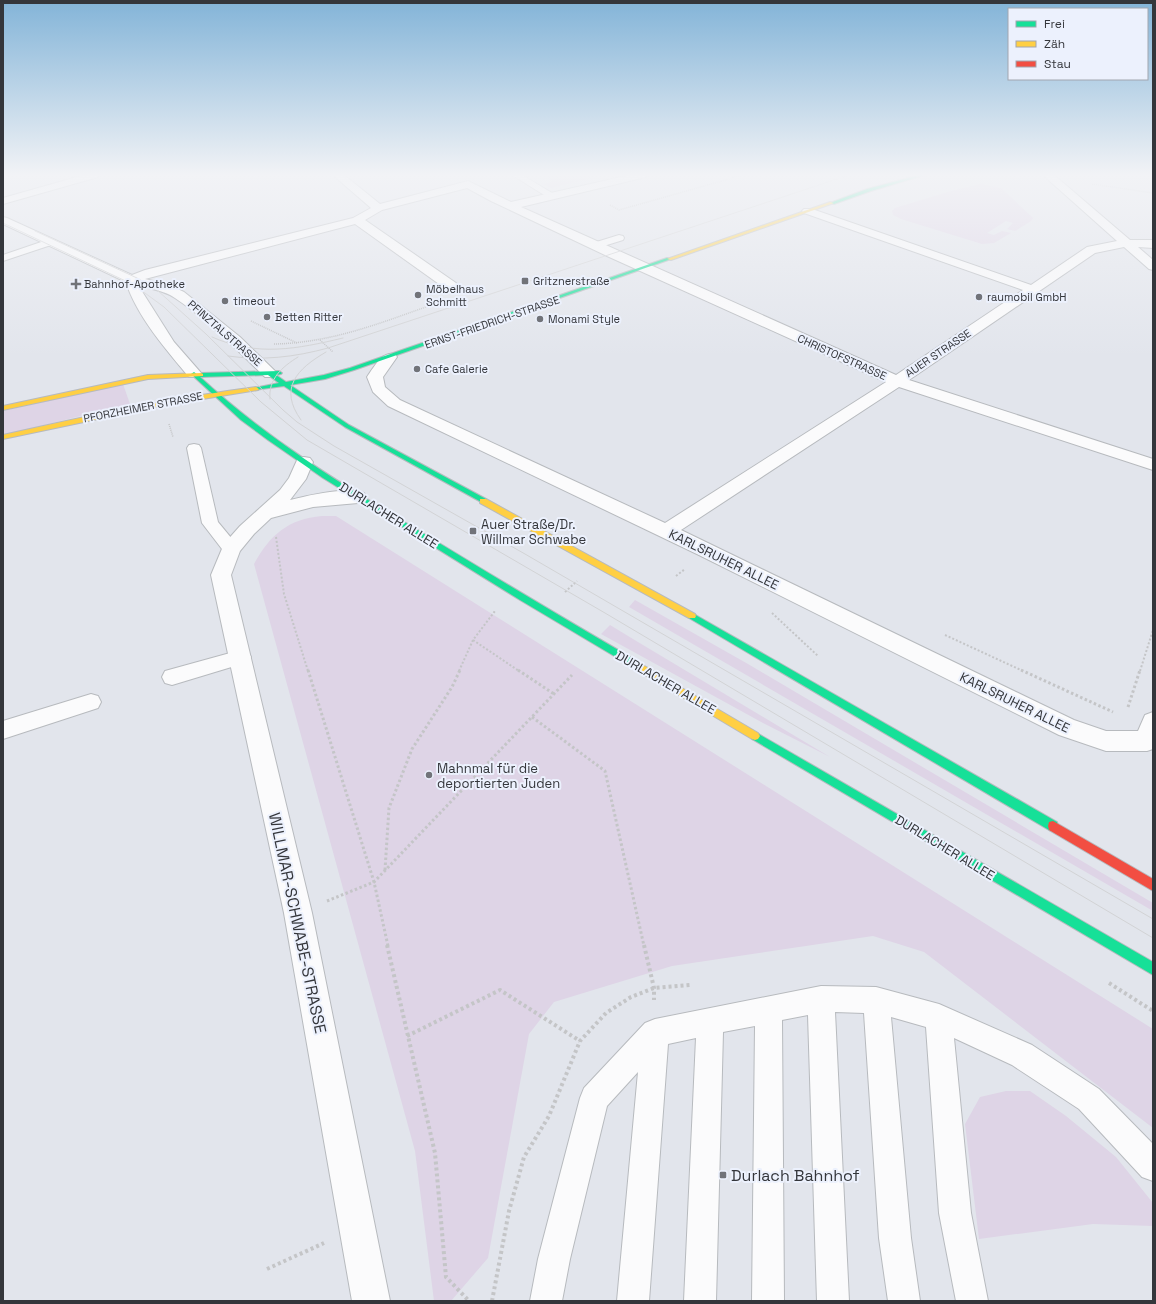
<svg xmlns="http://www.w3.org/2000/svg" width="1156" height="1304" font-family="'Space Grotesk',sans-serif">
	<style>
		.green { fill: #ded4e6 }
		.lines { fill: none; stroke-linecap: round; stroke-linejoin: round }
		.lane-casing { stroke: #b7babe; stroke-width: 2 }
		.street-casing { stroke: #b7babe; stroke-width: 2 }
		.fast-casing { stroke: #b7babe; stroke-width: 2 }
		.slow-casing { stroke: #b7babe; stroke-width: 2 }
		.jam-casing { stroke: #b7babe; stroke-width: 2 }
		.path-far3 { stroke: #c4c5c7; stroke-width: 1.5; stroke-dasharray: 1 1; stroke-linecap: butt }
		.path-far2 { stroke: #c4c5c7; stroke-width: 2; stroke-dasharray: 2 2; stroke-linecap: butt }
		.path-far1 { stroke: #c4c5c7; stroke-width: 3; stroke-dasharray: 2.5 2.5; stroke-linecap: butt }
		.path { stroke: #c4c5c7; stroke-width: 4; stroke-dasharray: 3 3; stroke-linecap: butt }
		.lane { fill: #fbfbfc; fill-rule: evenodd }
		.street { fill: #fbfbfc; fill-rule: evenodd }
		.fast { fill: #16e098; fill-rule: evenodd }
		.slow { fill: #ffcf43; fill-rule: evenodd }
		.jam { fill: #f24e42; fill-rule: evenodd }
		.tram { stroke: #d2d3d5; stroke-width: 1 }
		.poi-dot { fill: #717379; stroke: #ecf1fd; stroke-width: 1.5 }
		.labels { text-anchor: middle; stroke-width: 4; stroke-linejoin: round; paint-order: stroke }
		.far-poi-label { font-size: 11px; fill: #34363b; stroke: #ecf1fd; text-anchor: start }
		.far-street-label { font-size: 11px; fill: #34363b; stroke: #ecf1fd }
		.street-label { font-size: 13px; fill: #34363b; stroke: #ecf1fd }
		.poi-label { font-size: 13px; fill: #34363b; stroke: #ecf1fd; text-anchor: start }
		.near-street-label { font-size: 16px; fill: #34363b; stroke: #ecf1fd }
		.near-poi-label { font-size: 16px; fill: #34363b; stroke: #ecf1fd; text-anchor: start }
	</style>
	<rect width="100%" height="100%" fill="#e2e5ec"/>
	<g class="green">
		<polygon points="541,175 588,175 592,178 551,188 543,184 553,181"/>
		<polygon points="980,184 1001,188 1031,216 1033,218 1031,221 1015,231 1007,229 1013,223 1006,221 987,233 994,235 1002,231 1011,233 994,243 982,244 901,219 893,215 892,211 895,208 951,191"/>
		<polygon points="123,384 130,404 3,435 3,411"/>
		<path d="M322,516H336L1153,1029V1128L924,952L873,936L672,966L554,1002L529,1034L488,1258L451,1301H434L415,1151L254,564C270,535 288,519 322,516Z"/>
		<polygon points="635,600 748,664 1153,903 1153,911 629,607"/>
		<polygon points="610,625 633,639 830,757 763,723 601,634"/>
		<polygon points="1006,1091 1030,1091 1066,1116 1116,1157 1153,1203 1153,1226 1093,1224 979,1239 965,1124 980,1097"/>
	</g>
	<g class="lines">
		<g class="lane-casing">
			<g id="lane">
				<polygon points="512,175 522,175 557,196 555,198 549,198"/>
				<polygon points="619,235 623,236 624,238 623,240 594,249 589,246 590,244"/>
				<polygon points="50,239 54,240 55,242 54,244 3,261 3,255"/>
				<polygon points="194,444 199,445 201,448 218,522 237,545 239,549 237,553 231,555 225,553 202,523 187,448 189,445"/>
				<polygon points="241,650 248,652 251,657 248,662 172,685 165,683 162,677 165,671"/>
				<polygon points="91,694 98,696 101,702 98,708 3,739 3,721"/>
				<polygon points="821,986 876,987 939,1004 1032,1045 1099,1089 1153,1144 1153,1181 1142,1177 1079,1109 1012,1065 954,1038 971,1213 988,1301 956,1301 939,1213 926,1027 891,1017 911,1238 920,1301 888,1301 879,1238 864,1013 835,1012 849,1301 817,1301 808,1015 782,1020 784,1301 752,1301 755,1026 723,1032 716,1301 684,1301 696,1038 668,1044 649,1301 617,1301 638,1072 607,1106 570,1259 562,1301 530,1301 538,1259 580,1098 584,1088 645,1023 655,1019"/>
			</g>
		</g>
		<g class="street-casing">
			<g id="street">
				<polygon points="84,175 99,175 98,177 3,204 3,198"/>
				<path d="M333,175H344L380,204L468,181L511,202L630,175H647L646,177L521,207L896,375L1023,290L804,213L802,211L804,209H812L1031,285L1087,247L1117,241L1043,175H1054L1130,240H1153V248L1138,247L1153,260V270L1149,269L1124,247L1095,253L909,380L1153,459V470L899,387L681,530L1074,720L1106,731H1138L1145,715L1153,712V749L1147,751H1106L1059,735L699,555L388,406L373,392L367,377C374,367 382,351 395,354L397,357L383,377L385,387L400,400L665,523L886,382L607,256L491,201L467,188L382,210L365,220L456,283L457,286L456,289H446L355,224L145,279L169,285L184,292L240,337L275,371L278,374L275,377H265C237,350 207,319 175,298C165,291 152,289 140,286L143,293L174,342L202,374L199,377H189C167,351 136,315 126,282L3,224V217L7,218L132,275L145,270L353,218L371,208Z"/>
				<path d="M304,457L310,458L313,462L306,479L290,500C312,495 342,487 364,493L367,497L364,501L358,503L313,507L271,518L254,534L240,551L231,575L312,913L390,1301H352L284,913L211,575L224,544L240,526L280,490L289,478L298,458Z"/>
			</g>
		</g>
		<g class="fast-casing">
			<g id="fast">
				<polygon points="919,175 925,175 871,191 834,204 830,203 867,189"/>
				<path d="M667,258L671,259L354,370L325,379L290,385L349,425L486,499L487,501L483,503L345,427L284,386L254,390V388L279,383L268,375L200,377C267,439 343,485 421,532C493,576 566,620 639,662L641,665L639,668L636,669L520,600L323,478L268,440L241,420L191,374L194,372L198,375L201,373L279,371L282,373L281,374L276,375L286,382L324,375L350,368Z"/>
				<polygon points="692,613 1057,822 1058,826 1057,830 1053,831 1049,830 689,618 688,616 689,614"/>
				<polygon points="755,732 1153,962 1153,975 752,739 750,736 752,733"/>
			</g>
		</g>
		<g class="slow-casing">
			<g id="slow">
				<polygon points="830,202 834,203 671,260 667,259"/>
				<polygon points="201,373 203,374 203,376 148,379 3,410 3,406 148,375"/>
				<path d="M256,387L259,389L258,390L160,406L3,439V435C87,416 171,398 256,387Z"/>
				<polygon points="480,499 486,499 695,614 696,616 695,618 689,618 480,503"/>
				<polygon points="636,661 758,733 760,736 758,739 755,740 752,739 633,668 631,665 633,662"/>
			</g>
		</g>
		<g class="jam-casing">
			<polygon id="jam" points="1053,821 1153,879 1153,891 1049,830 1048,826 1049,822"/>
		</g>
		<g class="path-far3">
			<polyline points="1092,184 1153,193"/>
			<polyline points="610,205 619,210 743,175"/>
			<polyline points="251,321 297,343"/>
			<polyline points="320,340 333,352"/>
			<path d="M274,344C332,343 383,322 437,303"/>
			<polyline points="169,424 173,437"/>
		</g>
		<g class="path-far2">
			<polyline points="276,537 284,594 308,671"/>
			<polyline points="676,576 685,569"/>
			<polyline points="565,592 577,581"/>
			<polyline points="772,613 818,656"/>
			<polyline points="945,635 1023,671"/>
			<polyline points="473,640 519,671"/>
			<polyline points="459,671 473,640 495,611"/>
			<polyline points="1140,671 1153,630"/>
		</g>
		<g class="path-far1">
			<polyline points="308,670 374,882 388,946"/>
			<polyline points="518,670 554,694"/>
			<polyline points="1021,670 1113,712"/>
			<polyline points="1128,707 1140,670"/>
			<polyline points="532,717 605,771 644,946"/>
			<polyline points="385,870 389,808 412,749 452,687 460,670"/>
			<polyline points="327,901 374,882 572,675"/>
		</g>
		<g class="path">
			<polyline points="387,945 435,1153 446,1277 469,1301"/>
			<polyline points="644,945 654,988 654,1000"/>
			<polyline points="1109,983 1153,1011"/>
			<polyline points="407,1036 500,990 580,1041"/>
			<polyline points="267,1269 324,1243"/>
			<polyline points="492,1301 509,1211 524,1157 549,1116 580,1041 606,1013 631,997 654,988 690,985"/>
		</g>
		<use href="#lane" class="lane"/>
		<use href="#street" class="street"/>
		<use href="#fast" class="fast"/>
		<use href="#slow" class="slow"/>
		<use href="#jam" class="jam"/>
		<g class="tram">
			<polyline points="3,223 134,285 164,307 261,402 307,440 605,613 1153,938"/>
			<polyline points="35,231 137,278 157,290 206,334 283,410 297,422 334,446 525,554 1153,919"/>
			<path d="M212,337C257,357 297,349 343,338"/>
			<path d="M228,356C262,361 295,357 328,348L849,175"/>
			<path d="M270,399C268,379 282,367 298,357"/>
			<path d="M301,420C278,388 297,369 326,352"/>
		</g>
	</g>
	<linearGradient id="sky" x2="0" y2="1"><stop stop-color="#83b4d8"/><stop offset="0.49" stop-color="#f2f3f6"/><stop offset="1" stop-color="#f2f3f6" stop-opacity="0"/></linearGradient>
	<rect width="1156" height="357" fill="url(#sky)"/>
	<g class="poi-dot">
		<rect x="521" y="277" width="8" height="8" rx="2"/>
		<path d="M74 278h4v4h4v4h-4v4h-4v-4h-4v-4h4z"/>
		<circle cx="418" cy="295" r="4"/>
		<circle cx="979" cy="297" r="4"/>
		<circle cx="225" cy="301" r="4"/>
		<circle cx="267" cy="317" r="4"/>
		<circle cx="540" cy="319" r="4"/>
		<circle cx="417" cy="369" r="4"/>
		<rect x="469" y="527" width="8" height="8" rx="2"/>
		<circle cx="429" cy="775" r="4"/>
		<rect x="719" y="1171" width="8" height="8" rx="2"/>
	</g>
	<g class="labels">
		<g class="far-poi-label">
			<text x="533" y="285">Gritznerstraße</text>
			<text x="84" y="288">Bahnhof-Apotheke</text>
			<text x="426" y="293">Möbelhaus<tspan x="426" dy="13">Schmitt</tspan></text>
			<text x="987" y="301">raumobil GmbH</text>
			<text x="233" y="305">timeout</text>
			<text x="275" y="321">Betten Ritter</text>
			<text x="548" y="323">Monami Style</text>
			<text x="425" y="373">Cafe Galerie</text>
		</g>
		<g class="far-street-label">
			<text transform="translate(492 322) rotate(-19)" y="4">ERNST-FRIEDRICH-STRASSE</text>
			<text transform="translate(225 333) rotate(41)" y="4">PFINZTALSTRASSE</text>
			<text transform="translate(938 353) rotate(-34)" y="4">AUER STRASSE</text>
			<text transform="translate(842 357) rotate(24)" y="4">CHRISTOFSTRASSE</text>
			<text transform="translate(143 407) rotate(-11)" y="4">PFORZHEIMER STRASSE</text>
		</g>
		<g class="street-label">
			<text transform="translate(389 515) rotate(32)" y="5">DURLACHER ALLEE</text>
			<text transform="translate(724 559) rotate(26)" y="5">KARLSRUHER ALLEE</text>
			<text transform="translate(666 682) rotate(30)" y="5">DURLACHER ALLEE</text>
			<text transform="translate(1015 702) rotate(26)" y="5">KARLSRUHER ALLEE</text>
			<text transform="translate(945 847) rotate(31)" y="5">DURLACHER ALLEE</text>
		</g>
		<g class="poi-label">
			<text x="481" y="529">Auer Straße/Dr.<tspan x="481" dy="15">Willmar Schwabe</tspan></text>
			<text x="437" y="773">Mahnmal für die<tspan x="437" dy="15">deportierten Juden</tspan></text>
		</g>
		<g class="near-street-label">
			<text transform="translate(298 923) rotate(78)" y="6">WILLMAR-SCHWABE-STRASSE</text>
		</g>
		<g class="near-poi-label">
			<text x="731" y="1181">Durlach Bahnhof</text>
		</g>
	</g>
	<rect width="1156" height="1304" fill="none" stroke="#34363b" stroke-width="8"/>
	<rect x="1008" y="8" width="140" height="72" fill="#ecf1fd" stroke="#a2a6af"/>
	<rect x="1016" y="21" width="20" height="6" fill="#16e098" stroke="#a2a6af"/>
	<text x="1044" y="28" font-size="12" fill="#34363b">Frei</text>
	<rect x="1016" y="41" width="20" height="6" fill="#ffcf43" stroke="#a2a6af"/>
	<text x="1044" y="48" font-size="12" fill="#34363b">Zäh</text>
	<rect x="1016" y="61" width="20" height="6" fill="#f24e42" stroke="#a2a6af"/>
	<text x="1044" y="68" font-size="12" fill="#34363b">Stau</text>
</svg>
